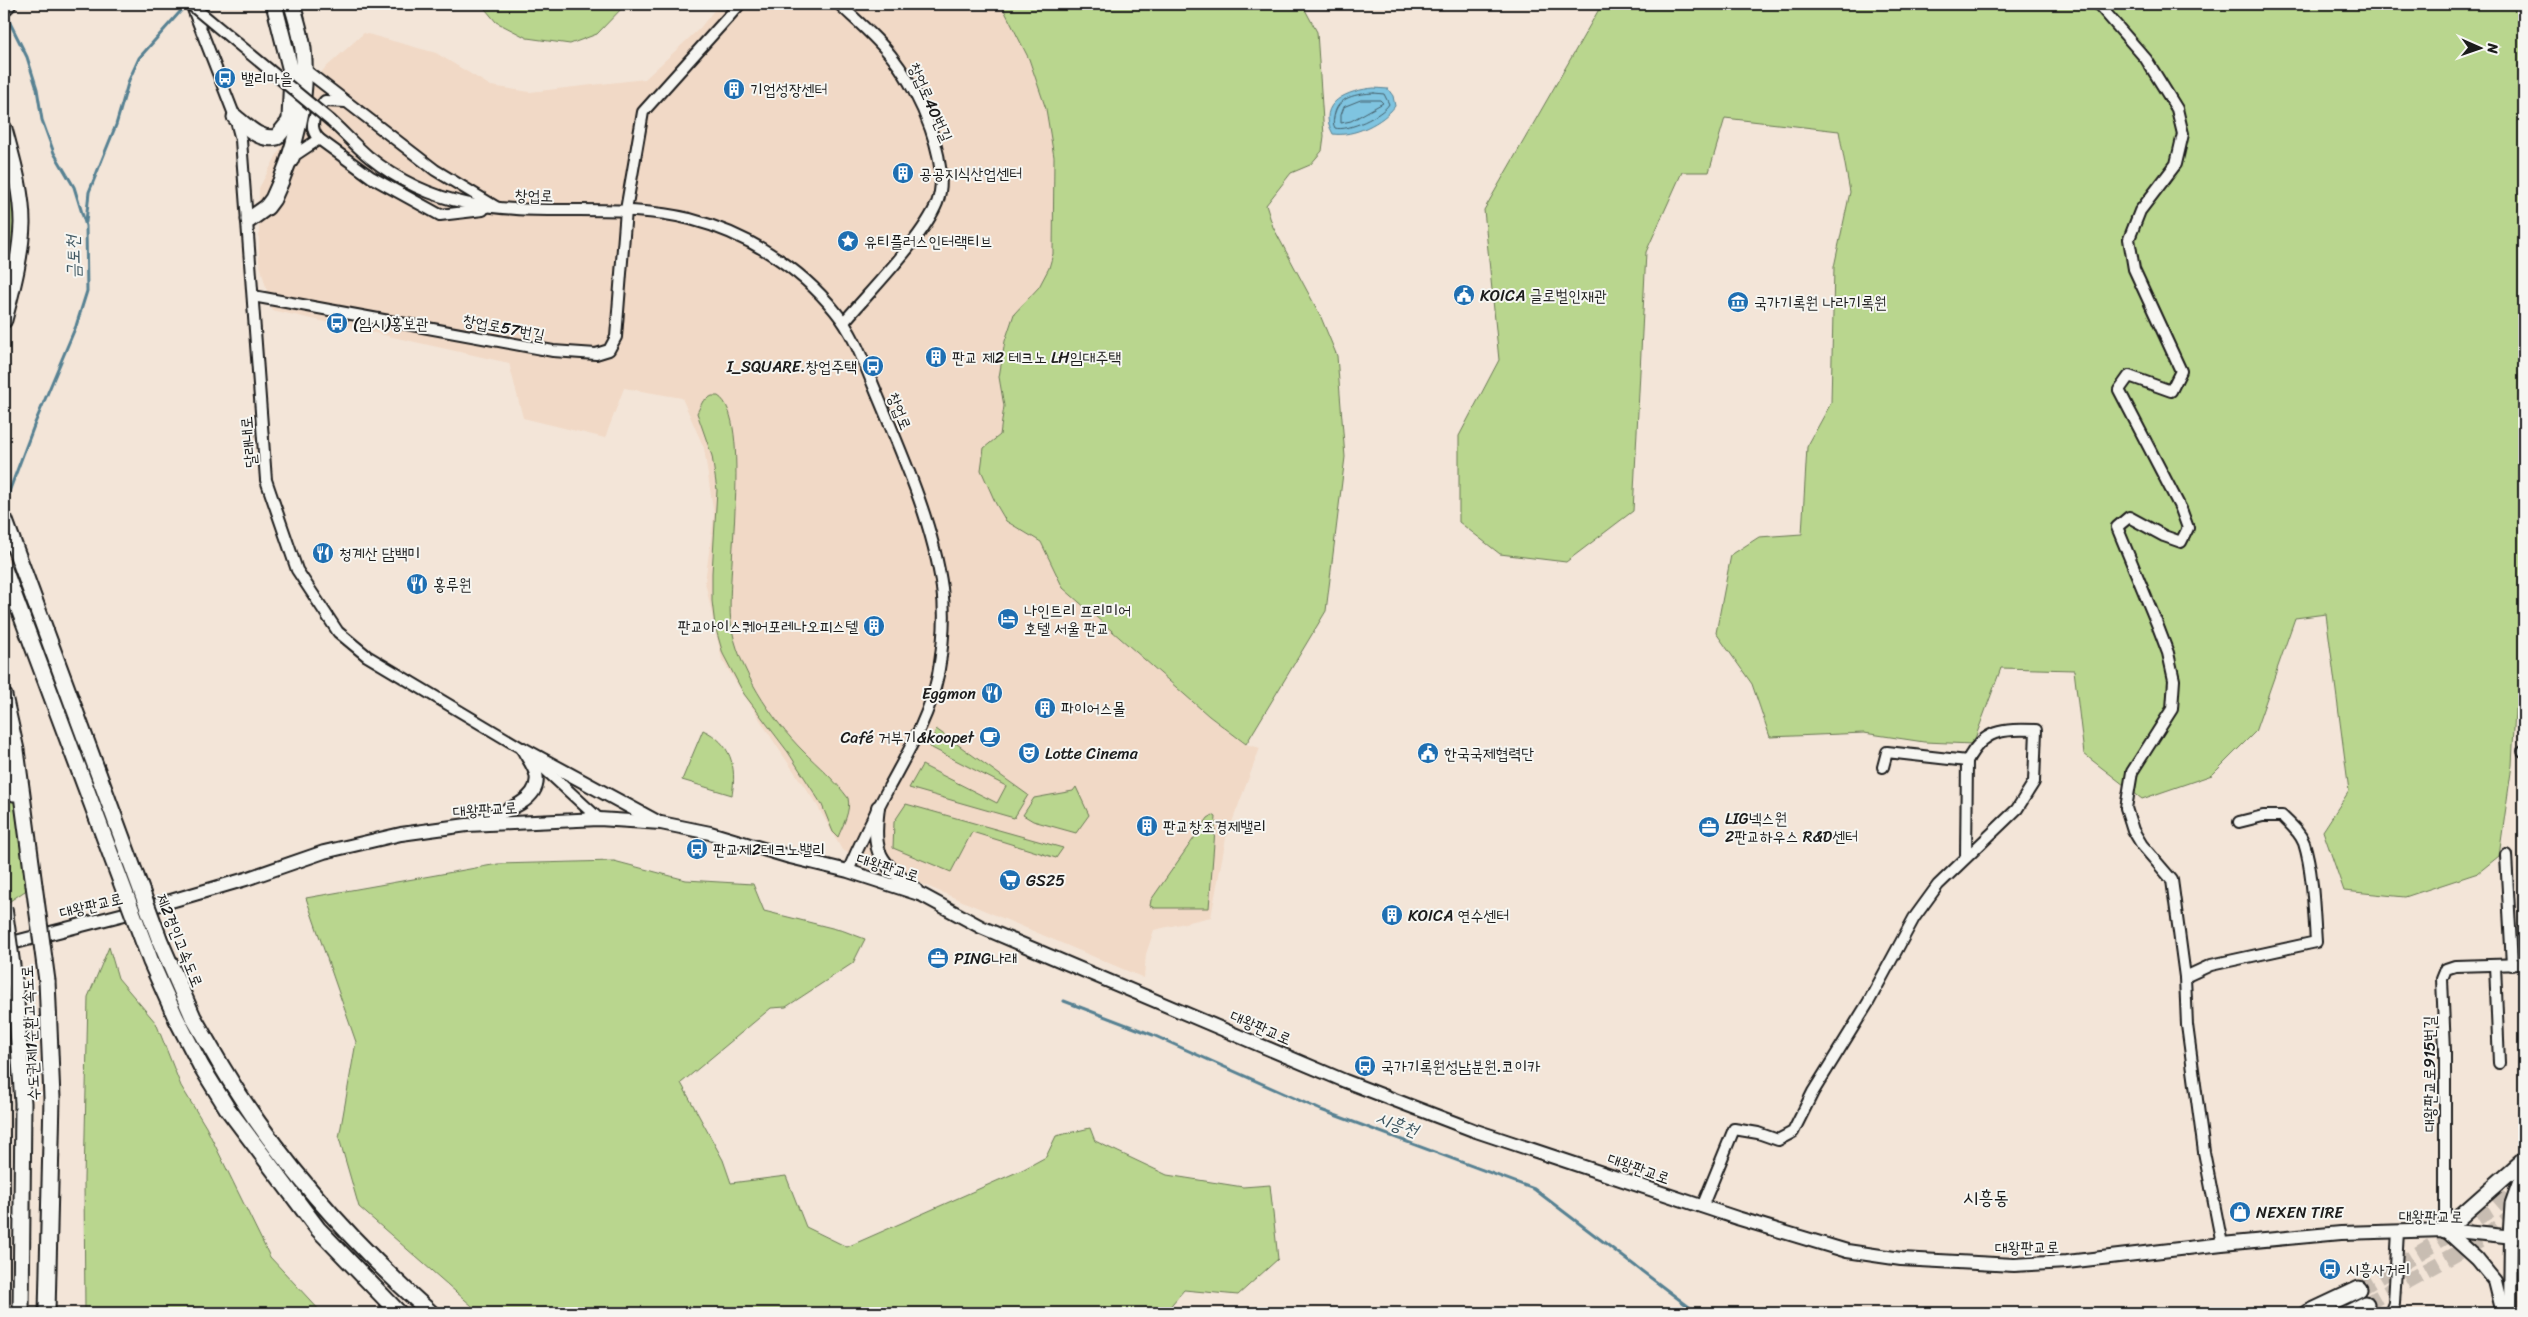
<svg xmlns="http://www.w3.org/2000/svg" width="2528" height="1317" font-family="Sriracha,'Poor Story',sans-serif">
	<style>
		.built { fill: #f1d9c6 }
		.green { fill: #b9d68e; stroke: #6a7955 }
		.water { fill: #7fc4e0; stroke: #578192 }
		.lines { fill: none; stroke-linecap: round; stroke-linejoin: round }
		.shore { stroke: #445f6a; stroke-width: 1 }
		.stream { stroke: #578192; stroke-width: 3 }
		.highway-tunnel { stroke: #c8bdb2; stroke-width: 15; stroke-dasharray: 15 8; stroke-linecap: butt }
		.minor-casing { stroke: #1c1c1c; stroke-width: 14 }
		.major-casing { stroke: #1c1c1c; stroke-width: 16 }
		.highway-casing { stroke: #1c1c1c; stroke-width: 19 }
		.minor { stroke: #f6f6f2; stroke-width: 10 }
		.major { stroke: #f6f6f2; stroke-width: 12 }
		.highway { stroke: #f6f6f2; stroke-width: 15 }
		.minor-bridge-casing { stroke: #1c1c1c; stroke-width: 14; stroke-linecap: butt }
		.highway-bridge-casing { stroke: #1c1c1c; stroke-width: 19; stroke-linecap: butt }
		.minor-bridge { stroke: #f6f6f2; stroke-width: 10 }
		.highway-bridge { stroke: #f6f6f2; stroke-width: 15 }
		.labels { text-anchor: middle; stroke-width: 4; stroke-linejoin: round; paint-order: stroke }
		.poi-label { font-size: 16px; fill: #1c1c1c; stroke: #f6f6f2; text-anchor: start }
		.street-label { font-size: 16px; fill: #1c1c1c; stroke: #f6f6f2 }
		.water-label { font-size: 18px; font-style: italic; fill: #3f5761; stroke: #f6f6f2 }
		.quarter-label { font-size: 19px; fill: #1c1c1c; stroke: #f6f6f2 }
	</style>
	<rect width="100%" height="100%" fill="#f3e5d8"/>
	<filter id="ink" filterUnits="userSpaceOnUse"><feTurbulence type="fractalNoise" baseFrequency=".02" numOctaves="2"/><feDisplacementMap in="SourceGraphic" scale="10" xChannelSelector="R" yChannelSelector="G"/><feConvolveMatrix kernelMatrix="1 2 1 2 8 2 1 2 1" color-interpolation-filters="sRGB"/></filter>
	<g filter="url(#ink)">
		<polygon class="built" points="719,4 1001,4 1029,59 1046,109 1054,157 1053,254 1049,268 1039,287 1014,314 1005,341 999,377 1004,406 1000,435 984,448 996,504 1006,521 1041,542 1063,588 1209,716 1246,744 1260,748 1226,838 1211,917 1154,930 1146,954 1144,978 842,850 817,805 778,748 722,660 705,582 714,516 704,448 682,398 624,388 605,438 523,418 509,363 272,310 259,261 259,188 323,70 364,33 436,53 491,86 530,92 645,79 700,28"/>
		<g class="green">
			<polygon points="481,4 626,4 597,34 570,44 527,38 496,22"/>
			<polygon points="1001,4 1302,4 1317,32 1324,136 1322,151 1310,165 1291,173 1266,205 1273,227 1320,315 1337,356 1345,457 1326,611 1246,744 1209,716 1063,588 1041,542 1006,521 996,504 981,470 984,448 1000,435 1004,406 999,377 1005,341 1014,314 1039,287 1049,268 1053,254 1054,157 1046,109 1029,59"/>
			<polygon points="1602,4 2524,4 2524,706 2515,709 2512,765 2499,856 2478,873 2405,897 2344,891 2323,831 2349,791 2326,614 2295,618 2255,732 2212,775 2142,799 2084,754 2074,670 2001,668 1973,744 1924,742 1864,733 1770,737 1752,684 1716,633 1731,555 1759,537 1802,534 1807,447 1831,403 1834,267 1850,192 1839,131 1725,118 1709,172 1682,172 1646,252 1633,511 1566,562 1500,554 1459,522 1459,436 1499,360 1484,210"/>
			<polygon points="4,129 22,222 4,320"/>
			<path d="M712,396H718C753,417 725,581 731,623C737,668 772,720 803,751C818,766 835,780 848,798C851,811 843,825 838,837L833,832L822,805L788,752L744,694L723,654L715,626L712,601V573L717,490L712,456L697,413L703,401Z"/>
			<polygon points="4,696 34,885 4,905"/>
			<polygon points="936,729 1028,795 1014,818 909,788 922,765 997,803 1006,786 930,747"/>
			<path d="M703,730C731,743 737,766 732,795L682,780Z"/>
			<polygon points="1076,787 1089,815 1076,833 1033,821 1023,815 1034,798 1073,791"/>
			<polygon points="906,804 1063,848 1056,858 972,832 951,872 893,848 894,822"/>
			<polygon points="1213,815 1216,817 1209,908 1155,908 1150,906 1151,900 1208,818"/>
			<polygon points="614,861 686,880 753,884 764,911 844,931 865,939 853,963 786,1007 771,1008 681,1083 723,1160 731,1183 786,1176 806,1227 847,1247 1024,1169 1046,1157 1056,1136 1090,1128 1095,1141 1167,1175 1243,1187 1270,1185 1278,1259 1238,1295 1184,1290 1167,1310 1108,1313 480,1313 359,1207 339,1138 356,1042 306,898 498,864"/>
			<polygon points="109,947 118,978 156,1023 181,1086 206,1127 270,1257 322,1313 85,1313 84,1180 88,997"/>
		</g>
		<path class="water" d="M1374,88L1388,89L1393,96L1395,106C1383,123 1353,137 1333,134C1315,102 1349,90 1374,88Z"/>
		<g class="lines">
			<g class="shore">
				<path d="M1374,93L1384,94L1389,104C1383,115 1348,132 1335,128C1333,124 1333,122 1334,117C1337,96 1357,94 1374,93Z"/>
				<polygon points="1361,100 1380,100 1383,103 1351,121 1341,123 1341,115 1344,107"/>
			</g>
			<g class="stream">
				<polyline points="86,222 89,192 116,125 129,80 139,58 187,4"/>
				<polyline points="4,505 35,423 76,326 87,291 86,226 74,187 54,153 42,120 37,89 27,57 5,13"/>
				<polyline points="1064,1001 1153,1035 1321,1110 1534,1189 1697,1313"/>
			</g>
			<g class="highway-tunnel">
				<polyline points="2359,1289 2494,1208 2523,1183"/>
				<polyline points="2366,1304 2483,1239 2524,1205"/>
			</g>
			<g class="minor-casing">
				<g id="minor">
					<polyline points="191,4 235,117 241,140 266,480 297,570 338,632 367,656 523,749 599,819"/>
					<path d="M839,4C858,22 880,40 895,61C919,92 952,164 937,203C923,238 870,291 844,322"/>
					<polyline points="2098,4 2146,59 2177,109 2183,134 2176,164 2140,211 2129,239 2134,269 2181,371 2171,391 2129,376 2119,390 2181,509 2188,528 2181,542 2164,536 2129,517 2117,527 2157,624 2168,653 2174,680 2172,709 2132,772 2126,808 2133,830 2142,845 2172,880 2185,977 2187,1025 2204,1152 2222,1244"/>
					<polyline points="304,69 435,170 496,207"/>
					<path d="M331,121C344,133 356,146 369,157C436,211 499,210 579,210C616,210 654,210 690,219C745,233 799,266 835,311C855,335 865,366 877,394C902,454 933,523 942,588C946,616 943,647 938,675C930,715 908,752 889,787C874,815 860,843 848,871"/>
					<path d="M319,139C307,127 315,112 325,101L346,102"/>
					<polyline points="292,162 295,155 319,139 371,177 440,215 483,210"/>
					<polyline points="253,296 553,351 596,354 609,350 616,337 626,210 643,112 740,4"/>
					<polyline points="2523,751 2524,751"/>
					<polyline points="2506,855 2512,965"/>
					<polyline points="1966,856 1967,761"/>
					<polyline points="2495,965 2499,1063"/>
					<path d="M2185,977L2211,965L2316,942C2314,912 2313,871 2304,843C2300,832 2290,824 2282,816H2263L2239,822"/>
					<path d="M1702,1207L1734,1129L1758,1133L1778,1140L1793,1132L1813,1092L1868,1003L1914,918L1938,885L2017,809L2034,782L2036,730C2002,729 1984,729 1967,761L1887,752L1883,767"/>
					<polyline points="2445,1230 2445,1050 2442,979 2446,969 2455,966 2524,964"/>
					<polyline points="2390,1313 2394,1303 2398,1231"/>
				</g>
			</g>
			<g class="major-casing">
				<g id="major">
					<polyline points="523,749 656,821"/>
					<path d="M878,807C872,856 879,861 916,890"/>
					<path d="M477,821C496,814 543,803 536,774C534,766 527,757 523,749"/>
					<polyline points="4,945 140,910 246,879 324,852 401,834 467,825 599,819 661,823 710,833 790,857 848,871 922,895 981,927 1345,1081 1473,1130 1737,1218 1847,1251 1901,1259 2014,1265 2067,1262 2222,1244 2341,1233 2445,1230 2524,1238"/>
					<polyline points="2445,1230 2477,1259 2495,1281 2503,1313"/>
					<polyline points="2510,1313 2511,1237"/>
				</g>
			</g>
			<g class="highway-casing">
				<g id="highway">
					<polyline points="274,4 292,75 290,118"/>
					<polyline points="4,8 8,4"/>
					<path d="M235,117C247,127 260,141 277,137L290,121"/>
					<path d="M4,129C12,159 22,191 22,223C21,256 12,289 4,320"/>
					<path d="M249,220L267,207L273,199C294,155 309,99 303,49C301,34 296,19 292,4"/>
					<polyline points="4,696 16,750 34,885"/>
					<polyline points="4,756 14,793"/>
					<polyline points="15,987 23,1103 21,1313"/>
					<path d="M219,1062C274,1156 350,1241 431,1313"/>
					<polyline points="201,1066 227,1108 318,1229 399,1313"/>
					<polyline points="2445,1230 2524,1160"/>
					<polyline points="2511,1237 2513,1204 2524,1173"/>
					<polyline points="47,1313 52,1098 47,981"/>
					<polyline points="2308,1313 2359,1289"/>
					<polyline points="2348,1313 2366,1304"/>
				</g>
			</g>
			<use href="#minor" class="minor"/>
			<use href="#major" class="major"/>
			<use href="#highway" class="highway"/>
			<g class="minor-bridge-casing">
				<polyline id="minor-bridge" points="190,4 331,121"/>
			</g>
			<g class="highway-bridge-casing">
				<g id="highway-bridge">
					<polyline points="4,518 160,941 193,1017 219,1062"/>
					<polyline points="4,569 151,962 176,1018 201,1066"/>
					<polyline points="34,885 47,981"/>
					<polyline points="4,908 15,987"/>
				</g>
			</g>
			<use href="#minor-bridge" class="minor-bridge"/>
			<use href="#highway-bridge" class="highway-bridge"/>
		</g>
	</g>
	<defs>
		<g id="bus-disc" transform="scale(1.125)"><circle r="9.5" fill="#1f6fb2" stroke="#f6f6f2"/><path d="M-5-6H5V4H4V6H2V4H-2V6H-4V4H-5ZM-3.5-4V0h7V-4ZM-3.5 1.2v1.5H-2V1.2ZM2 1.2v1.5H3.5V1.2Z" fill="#fff"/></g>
		<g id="building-disc" transform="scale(1.125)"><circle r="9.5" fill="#1f6fb2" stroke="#f6f6f2"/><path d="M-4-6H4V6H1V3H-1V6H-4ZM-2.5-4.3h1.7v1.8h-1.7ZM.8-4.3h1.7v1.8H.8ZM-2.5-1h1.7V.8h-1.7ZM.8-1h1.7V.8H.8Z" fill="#fff"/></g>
		<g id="sight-disc" transform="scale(1.125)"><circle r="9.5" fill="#1f6fb2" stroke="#f6f6f2"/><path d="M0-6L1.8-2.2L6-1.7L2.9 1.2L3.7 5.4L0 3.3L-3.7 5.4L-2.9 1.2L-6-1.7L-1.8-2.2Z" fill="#fff"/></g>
		<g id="civic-disc" transform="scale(1.125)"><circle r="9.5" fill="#1f6fb2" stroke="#f6f6f2"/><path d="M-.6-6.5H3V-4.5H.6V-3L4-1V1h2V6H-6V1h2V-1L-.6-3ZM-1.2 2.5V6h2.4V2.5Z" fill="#fff"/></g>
		<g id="museum-disc" transform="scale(1.125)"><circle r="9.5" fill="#1f6fb2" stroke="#f6f6f2"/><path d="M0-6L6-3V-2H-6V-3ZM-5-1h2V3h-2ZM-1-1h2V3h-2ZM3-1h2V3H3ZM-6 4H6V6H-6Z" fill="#fff"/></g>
		<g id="restaurant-disc" transform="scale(1.125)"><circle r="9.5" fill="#1f6fb2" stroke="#f6f6f2"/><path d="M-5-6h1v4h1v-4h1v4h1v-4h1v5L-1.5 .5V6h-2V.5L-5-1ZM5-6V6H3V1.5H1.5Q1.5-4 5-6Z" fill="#fff"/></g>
		<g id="hotel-disc" transform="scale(1.125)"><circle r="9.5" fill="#1f6fb2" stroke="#f6f6f2"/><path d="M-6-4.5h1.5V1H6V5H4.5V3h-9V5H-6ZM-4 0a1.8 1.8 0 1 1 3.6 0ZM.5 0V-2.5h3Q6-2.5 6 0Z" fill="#fff"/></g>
		<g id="cafe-disc" transform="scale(1.125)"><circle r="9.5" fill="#1f6fb2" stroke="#f6f6f2"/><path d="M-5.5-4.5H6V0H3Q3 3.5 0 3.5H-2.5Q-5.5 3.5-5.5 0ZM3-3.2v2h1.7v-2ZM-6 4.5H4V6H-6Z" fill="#fff"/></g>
		<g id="theatre-disc" transform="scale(1.125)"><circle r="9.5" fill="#1f6fb2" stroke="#f6f6f2"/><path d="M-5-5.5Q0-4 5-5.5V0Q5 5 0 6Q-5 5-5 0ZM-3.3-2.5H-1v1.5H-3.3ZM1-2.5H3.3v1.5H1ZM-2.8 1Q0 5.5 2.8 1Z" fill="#fff"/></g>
		<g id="office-disc" transform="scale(1.125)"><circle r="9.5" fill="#1f6fb2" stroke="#f6f6f2"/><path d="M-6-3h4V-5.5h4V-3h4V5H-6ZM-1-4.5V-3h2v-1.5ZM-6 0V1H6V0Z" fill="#fff"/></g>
		<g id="supermarket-disc" transform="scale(1.125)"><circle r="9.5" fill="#1f6fb2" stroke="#f6f6f2"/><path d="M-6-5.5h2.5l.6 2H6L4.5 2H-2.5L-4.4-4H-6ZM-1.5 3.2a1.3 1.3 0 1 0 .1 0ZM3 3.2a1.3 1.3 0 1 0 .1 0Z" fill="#fff"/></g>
		<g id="shop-disc" transform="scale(1.125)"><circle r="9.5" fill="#1f6fb2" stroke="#f6f6f2"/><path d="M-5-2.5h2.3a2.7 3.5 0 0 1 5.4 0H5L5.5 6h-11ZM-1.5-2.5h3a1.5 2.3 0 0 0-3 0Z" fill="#fff"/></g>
	</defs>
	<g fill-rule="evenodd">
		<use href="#bus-disc" x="225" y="78"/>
		<use href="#building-disc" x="734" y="89"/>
		<use href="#building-disc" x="903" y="173"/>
		<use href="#sight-disc" x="848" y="241"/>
		<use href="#civic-disc" x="1464" y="295"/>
		<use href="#museum-disc" x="1738" y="302"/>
		<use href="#bus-disc" x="337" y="323"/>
		<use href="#building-disc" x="936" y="357"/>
		<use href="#bus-disc" x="873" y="366"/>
		<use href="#restaurant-disc" x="323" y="553"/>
		<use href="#restaurant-disc" x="417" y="584"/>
		<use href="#hotel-disc" x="1008" y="619"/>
		<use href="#building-disc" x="874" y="626"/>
		<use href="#restaurant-disc" x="992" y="693"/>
		<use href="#building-disc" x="1045" y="708"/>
		<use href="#cafe-disc" x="990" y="737"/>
		<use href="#theatre-disc" x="1029" y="753"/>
		<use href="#civic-disc" x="1428" y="753"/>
		<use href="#building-disc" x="1147" y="826"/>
		<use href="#office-disc" x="1709" y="827"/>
		<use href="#bus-disc" x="697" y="849"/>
		<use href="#supermarket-disc" x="1010" y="880"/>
		<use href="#building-disc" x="1392" y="915"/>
		<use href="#office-disc" x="938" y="958"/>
		<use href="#bus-disc" x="1365" y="1066"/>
		<use href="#shop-disc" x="2240" y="1212"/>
		<use href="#bus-disc" x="2330" y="1269"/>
	</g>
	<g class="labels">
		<g class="poi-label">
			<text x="241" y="84">밸리마을</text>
			<text x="750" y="95">기업성장센터</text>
			<text x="919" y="179">공공지식산업센터</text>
			<text x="864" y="247">유티플러스인터랙티브</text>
			<text x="1480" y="301">KOICA 글로벌인재관</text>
			<text x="1754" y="308">국가기록원 나라기록원</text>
			<text x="353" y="329">(임시)홍보관</text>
			<text x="952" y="363">판교 제2 테크노 LH임대주택</text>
			<text x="857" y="372" text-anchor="end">I_SQUARE.창업주택</text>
			<text x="339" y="559">청계산 담백미</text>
			<text x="433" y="590">홍루원</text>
			<text x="1024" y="616">나인트리 프리미어<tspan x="1024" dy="18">호텔 서울 판교</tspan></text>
			<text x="858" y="632" text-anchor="end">판교아이스퀘어포레나오피스텔</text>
			<text x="976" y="699" text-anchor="end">Eggmon</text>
			<text x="1061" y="714">파이어스몰</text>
			<text x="974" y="743" text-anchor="end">Café 거부기&amp;koopet</text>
			<text x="1045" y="759">Lotte Cinema</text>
			<text x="1444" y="759">한국국제협력단</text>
			<text x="1725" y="824">LIG넥스원<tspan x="1725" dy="18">2판교하우스 R&amp;D센터</tspan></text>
			<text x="1163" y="832">판교창조경제밸리</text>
			<text x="713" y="855">판교제2테크노밸리</text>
			<text x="1026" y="886">GS25</text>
			<text x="1408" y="921">KOICA 연수센터</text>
			<text x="954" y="964">PING나래</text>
			<text x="1381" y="1072">국가기록원성남분원.코이카</text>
			<text x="2256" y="1218">NEXEN TIRE</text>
			<text x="2346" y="1275">시흥사거리</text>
		</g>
		<g class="street-label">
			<text transform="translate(931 102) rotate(66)" y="6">창업로40번길</text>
			<text transform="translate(534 195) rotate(1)" y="6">창업로</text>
			<text transform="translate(504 327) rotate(11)" y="6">창업로57번길</text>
			<text transform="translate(900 411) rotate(68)" y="6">창업로</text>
			<text transform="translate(248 442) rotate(-95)" y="6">달래내로</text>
			<text transform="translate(485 809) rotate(-4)" y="6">대왕판교로</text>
			<text transform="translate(888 867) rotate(17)" y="6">대왕판교로</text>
			<text transform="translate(91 905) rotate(-14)" y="6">대왕판교로</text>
			<text transform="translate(180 940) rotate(68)" y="6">제2경인고속도로</text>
			<text transform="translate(1261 1027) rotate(23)" y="6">대왕판교로</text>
			<text transform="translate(30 1033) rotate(-93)" y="6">수도권제1순환고속도로</text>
			<text transform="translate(2429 1074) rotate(-90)" y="6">대왕판교로915번길</text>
			<text transform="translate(1639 1168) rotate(19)" y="6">대왕판교로</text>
			<text transform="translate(2431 1216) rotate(1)" y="6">대왕판교로</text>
			<text transform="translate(2027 1247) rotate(-1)" y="6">대왕판교로</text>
		</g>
		<g class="water-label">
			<text transform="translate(73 257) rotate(-91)" y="6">금토천</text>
			<text transform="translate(1397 1124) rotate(20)" y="6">시흥천</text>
		</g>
		<g class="quarter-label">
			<text x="1986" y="1204">시흥동</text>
		</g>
	</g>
	<rect width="2528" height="1317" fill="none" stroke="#f6f6f2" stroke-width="20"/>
	<rect x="10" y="10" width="2508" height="1297" fill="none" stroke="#1c1c1c" stroke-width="2" filter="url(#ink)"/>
	<g transform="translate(2480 48) rotate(92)" stroke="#f6f6f2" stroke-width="4" paint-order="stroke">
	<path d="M0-4L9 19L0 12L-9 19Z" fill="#1c1c1c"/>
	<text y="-8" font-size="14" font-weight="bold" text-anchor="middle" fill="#1c1c1c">N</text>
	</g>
</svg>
